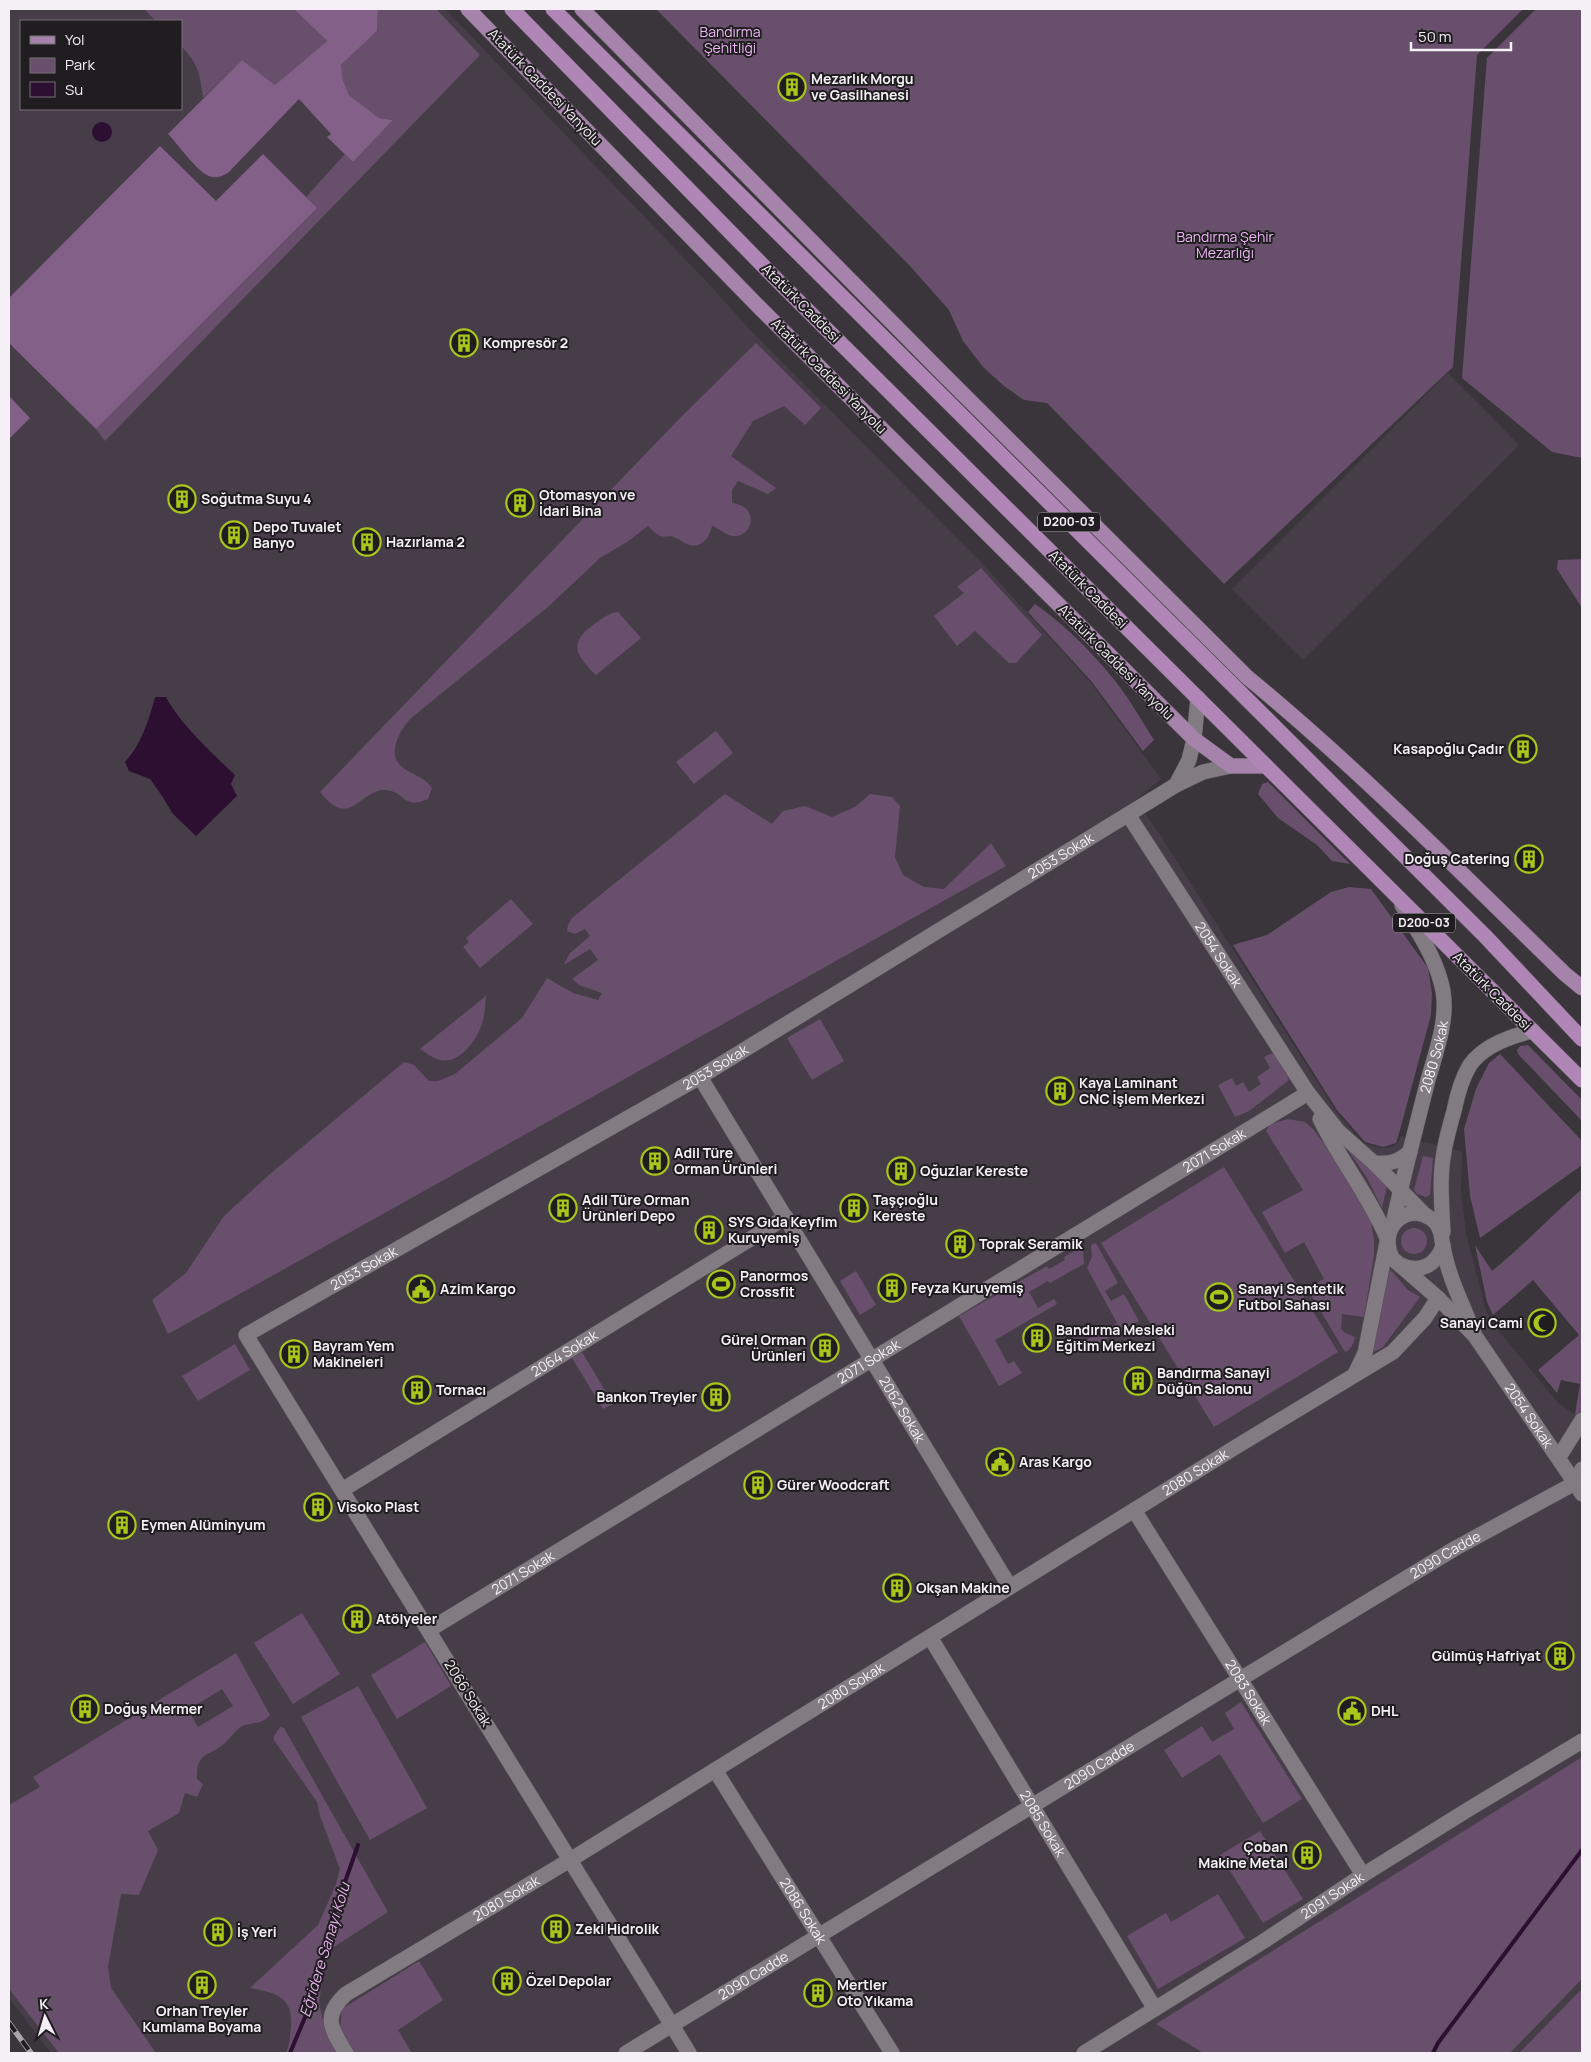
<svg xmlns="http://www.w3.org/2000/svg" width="1591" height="2062" font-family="Manrope,sans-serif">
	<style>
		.built { fill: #473d49; fill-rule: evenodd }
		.green { fill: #684f6c; fill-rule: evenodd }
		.forest { fill: #826087 }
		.water { fill: #2d0f31 }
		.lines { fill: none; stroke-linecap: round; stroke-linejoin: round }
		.stream { stroke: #2d0f31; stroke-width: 4 }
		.minor-casing { stroke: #585359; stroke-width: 16 }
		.tertiary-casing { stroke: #585359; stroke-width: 16 }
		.primary-casing { stroke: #585359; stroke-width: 16 }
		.trunk-casing { stroke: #585359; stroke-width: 16 }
		.minor { stroke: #827b82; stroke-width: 15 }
		.tertiary { stroke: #827b82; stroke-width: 15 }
		.primary { stroke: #a583aa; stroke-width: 15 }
		.trunk { stroke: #b086b7; stroke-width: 15 }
		.rail-casing { stroke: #aba6ac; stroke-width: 5.5 }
		.rail { stroke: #201d20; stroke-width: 4; stroke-dasharray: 11; stroke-linecap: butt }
		.labels { text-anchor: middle; stroke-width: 4; stroke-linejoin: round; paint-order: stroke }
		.shield { fill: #201d20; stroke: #b4b1b5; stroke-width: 1 }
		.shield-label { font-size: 12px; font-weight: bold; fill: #f4f0f5 }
		.park-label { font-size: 14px; fill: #edb7f5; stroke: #201d20 }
		.poi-label { font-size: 14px; font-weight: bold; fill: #f4f0f5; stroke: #201d20; text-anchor: start }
		.street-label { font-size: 14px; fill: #f4f0f5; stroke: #201d20 }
		.water-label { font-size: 15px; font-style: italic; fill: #e8b2f0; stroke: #201d20 }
	</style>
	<rect width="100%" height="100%" fill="#3a343b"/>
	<g class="built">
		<path d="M9,9H445L704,279L755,335L977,558L1091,683L1161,779L1136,800L1160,835L1337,1113L1363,1143L1382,1148L1393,1147L1398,1143L1401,1136L1462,1152L1461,1191L1466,1233L1486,1311L1493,1324L1559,1404L1582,1419V1757L1157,2024L1203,2053H51L9,1998ZM21,21H181V109H21Z"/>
		<polygon points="1448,373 1519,445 1303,660 1232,589"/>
		<polygon points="1582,1979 1582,2053 1510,2053 1552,2009"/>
	</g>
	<g class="green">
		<path d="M144,9H294L327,41L275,85L242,60L203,98C200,75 199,64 181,46V21H156Z"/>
		<polygon points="378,9 436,9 480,55 105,441 96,429 316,208 306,197 345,154 353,162 393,120 379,118 349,95 343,80 341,65 377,31"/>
		<polygon points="656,9 1523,9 1477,55 1453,367 1224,584 1047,403 1024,400 1004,386 983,367 963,341 949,310 910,266"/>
		<polygon points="1536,9 1582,9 1582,458 1552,452 1462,378 1487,58"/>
		<path d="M756,343L821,408L805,425L784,406L753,421L731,456L776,488L768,494L738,481L732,490V503C764,507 750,543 729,535C723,533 719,528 712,526C709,539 700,551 685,543C682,542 681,540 678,539C664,531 666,545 648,526L627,542L600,558L549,606L411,718C401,729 387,751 400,765C410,775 423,775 432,788L428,799C403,810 406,792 386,790C359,789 351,831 320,792L681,417Z"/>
		<polygon points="1582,559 1582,608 1557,569 1558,560"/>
		<polygon points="981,568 1042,635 1016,663 1009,663 975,631 957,646 934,616 964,593 957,587"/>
		<path d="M1035,604C1062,622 1096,656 1116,682C1130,700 1142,721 1154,740L1143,751L1092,682L1028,612Z"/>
		<path d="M618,612L641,638L596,675C577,656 567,644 593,625C602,619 608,613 618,612Z"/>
		<polygon points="716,731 733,753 694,784 676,762"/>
		<polygon points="1268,782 1350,864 1332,861 1317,845 1278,818 1258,794 1262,784"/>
		<polygon points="725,794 772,824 783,811 805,806 832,817 855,807 870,794 892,797 900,806 895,857 903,875 924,887 944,889 991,843 1006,866 168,1334 152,1300 186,1273 224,1216 270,1174 404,1062 414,1065 429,1081 438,1081 455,1074 522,1018 547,978 573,993 598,1000 602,993 579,985 572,979 598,960 590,949 564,965 569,954 590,936 585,929 575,934 567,931 568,925 572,918"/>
		<polygon points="1349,887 1371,889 1428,968 1432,993 1431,1015 1400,1130 1396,1143 1383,1147 1365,1142 1337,1110 1233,945 1267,935 1331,892"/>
		<polygon points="511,899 533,924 480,968 463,947 469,942 466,938"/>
		<path d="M486,996C485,1005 485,1015 482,1024C476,1041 458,1067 437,1059C431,1057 425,1052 420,1049Z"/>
		<polygon points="820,1019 844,1061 812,1080 787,1038"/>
		<polygon points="1528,1045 1582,1100 1582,1121 1518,1054 1517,1050 1520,1046"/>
		<polygon points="1275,1052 1289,1080 1249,1111 1235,1117 1218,1085 1232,1078 1236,1086 1243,1082 1249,1092 1261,1084 1257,1077 1270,1068 1264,1057"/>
		<polygon points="1500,1054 1582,1141 1582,1165 1480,1238 1470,1196 1464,1129 1476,1089 1489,1063"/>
		<path d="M1288,1119L1305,1122L1313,1129L1325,1145L1365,1206L1371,1222L1374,1240V1256L1364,1317L1342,1314L1341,1329L1345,1333L1355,1337C1353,1344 1352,1349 1345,1352L1307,1288L1324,1279L1304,1242L1285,1253L1262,1212L1303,1190L1266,1131L1270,1124Z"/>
		<polygon points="1338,1135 1387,1186 1382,1208 1367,1178"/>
		<polygon points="1423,1156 1433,1158 1430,1195 1426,1197 1417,1194 1414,1190"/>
		<polygon points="1224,1167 1338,1352 1214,1427 1101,1243"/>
		<path d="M1582,1189V1410L1577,1417L1575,1414L1580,1384L1561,1380L1557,1393L1538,1370L1579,1335L1533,1280L1493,1315L1487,1302L1475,1245L1492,1271C1524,1245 1552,1215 1582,1189Z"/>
		<circle cx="1414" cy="1241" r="13"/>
		<polygon points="1096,1243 1118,1283 1105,1291 1111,1301 1124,1294 1139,1321 1086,1350 1082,1342 1117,1323 1087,1268 1092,1257 1091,1245"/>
		<polygon points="1083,1246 1084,1264 1050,1283 1048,1281 1029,1292 1038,1308 1054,1299 1057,1304 995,1340 1008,1364 1014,1361 1022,1373 999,1386 959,1316 1047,1266 1049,1269 1065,1260 1064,1257"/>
		<polygon points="1390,1269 1408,1290 1420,1297 1383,1347 1370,1354"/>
		<polygon points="856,1271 876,1305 860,1315 840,1281"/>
		<polygon points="235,1344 250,1370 198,1401 182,1376"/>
		<polygon points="582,1352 613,1404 603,1409 572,1358"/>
		<polygon points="302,1613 340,1674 293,1704 254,1643"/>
		<polygon points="425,1642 451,1686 397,1719 371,1675"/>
		<path d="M236,1653L270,1715C263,1724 255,1722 245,1725C238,1727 231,1737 225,1743C209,1757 196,1751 197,1779L203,1784L197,1797L185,1793L179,1813L148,1831L158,1850L139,1895L121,1894L108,1967L111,1988L156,2053H59L9,1989V1805L40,1787L33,1777ZM222,1689L233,1706L198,1727L188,1710Z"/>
		<polygon points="358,1686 427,1808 370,1840 301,1717"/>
		<polygon points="1241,1702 1302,1799 1263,1823 1220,1754 1182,1778 1164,1750 1202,1726 1212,1742 1234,1729 1225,1713"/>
		<path d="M280,1727L284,1728L388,1912L326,1952L319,2003L325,2030L338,2053H286C290,2044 290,2036 291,2026C293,1996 275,1993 250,1988L318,1925L336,1884L340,1869L320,1816L317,1802L274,1740V1736Z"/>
		<polygon points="1582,1757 1582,1979 1510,2053 1203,2053 1156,2024"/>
		<polygon points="1260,1831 1303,1899 1263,1923 1220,1855"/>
		<polygon points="1218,1894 1245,1938 1158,1989 1127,1936 1166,1913 1171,1922"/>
		<polygon points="419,1961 443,2000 398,2030 412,2053 354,2053 340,2030 342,2009"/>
		<polygon points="1582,1989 1582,2053 1519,2053"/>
	</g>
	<g class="forest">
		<path d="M294,9H378L377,31L341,65L343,80L349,95L379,118L393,120L353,162L327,137L331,134L299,99L228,173C222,176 216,179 209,176C197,172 178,144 168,134L242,60L275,85L327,41Z"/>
		<polygon points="160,146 216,201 263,154 317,208 96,429 9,343 9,298"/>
		<polygon points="9,396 30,418 9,439"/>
	</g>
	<g class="water">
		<circle cx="102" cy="132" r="10"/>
		<path d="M155,697H166C180,724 213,754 235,775L231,784L237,796L196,836L173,814L162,796L150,779L129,771L125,762C141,745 149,720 155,697Z"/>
	</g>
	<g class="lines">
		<g class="stream">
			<polyline points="290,2053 311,2003 320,1973 326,1936 358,1845"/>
			<polyline points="1433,2053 1438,2043 1582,1850"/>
		</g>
		<g class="minor-casing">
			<g id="minor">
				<polyline points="1176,785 1189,760 1194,739 1198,698"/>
				<path id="s1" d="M1129,816L1308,1093L1338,1131L1374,1163L1426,1216"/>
				<path id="s2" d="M700,1077L1010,1587"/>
				<path d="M1320,1119C1340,1160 1369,1195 1387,1238"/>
				<polyline points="1355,1374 1365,1353 1387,1242"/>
				<polyline points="1575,1483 1582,1494"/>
				<path id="s3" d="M342,1490L786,1217"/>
				<path id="s4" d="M1134,1510L1363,1875"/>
				<path id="s5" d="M429,1630L1308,1093"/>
				<path id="s6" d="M930,1637L1155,2009"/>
				<path id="s7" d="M715,1770L892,2053"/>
				<path id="s8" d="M346,2053C331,2029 322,2016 346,1994L570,1860L1239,1445L1393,1352L1425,1318L1438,1298"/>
				<polyline points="626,2053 672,2025"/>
				<path id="s9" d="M689,2053L246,1335L700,1077L1176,785L1203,772L1231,766"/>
				<path id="s10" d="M1084,2053L1264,1941L1363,1875L1469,1809L1582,1741"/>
			</g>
		</g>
		<g class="tertiary-casing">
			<g id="tertiary">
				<path d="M1374,1163C1390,1164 1398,1162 1410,1152"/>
				<path id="s11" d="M1393,1224C1403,1176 1416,1128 1428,1080C1436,1052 1448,1020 1443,991C1437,959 1418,932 1402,905"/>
				<path d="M1443,1232C1442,1206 1439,1179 1444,1152C1446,1139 1450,1125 1454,1111C1457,1096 1462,1078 1470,1065C1484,1045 1511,1036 1533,1031"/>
				<path d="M1401,1265C1420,1274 1436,1265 1443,1246"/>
				<path id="s12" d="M1475,1336C1464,1307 1448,1277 1443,1246C1441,1237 1442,1229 1435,1222C1411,1198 1375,1227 1393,1259L1438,1298L1475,1336L1575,1483"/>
				<polyline points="1559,1457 1582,1420"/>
				<polyline points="1575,1483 1582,1469"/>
				<path id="s13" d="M672,2025L1454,1549L1575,1483H1582"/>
			</g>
		</g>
		<g class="primary-casing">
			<g id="primary">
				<polyline points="468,9 759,307 1194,739 1231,766 1266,766"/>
				<path d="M582,9L943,374L1247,677C1359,769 1461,873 1565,974L1582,988"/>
			</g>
		</g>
		<g class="trunk-casing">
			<g id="trunk">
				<polyline points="512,9 779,282 1582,1080"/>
				<polyline points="553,9 1485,936 1582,1039"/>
			</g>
		</g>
		<use href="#minor" class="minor"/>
		<use href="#tertiary" class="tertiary"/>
		<use href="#primary" class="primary"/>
		<use href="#trunk" class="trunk"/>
		<g class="rail-casing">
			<polyline id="rail" points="9,2023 31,2053"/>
		</g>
		<use href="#rail" class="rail"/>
	</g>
	<defs>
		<g id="building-ring" transform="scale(1.4375)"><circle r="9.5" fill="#201d20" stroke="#a9c71b" stroke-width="1.5"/><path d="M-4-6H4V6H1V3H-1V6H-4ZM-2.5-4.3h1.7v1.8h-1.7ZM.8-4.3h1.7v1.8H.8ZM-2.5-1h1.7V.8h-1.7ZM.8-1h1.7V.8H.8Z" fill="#a9c71b"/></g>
		<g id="stadium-ring" transform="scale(1.4375)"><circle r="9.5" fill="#201d20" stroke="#a9c71b" stroke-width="1.5"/><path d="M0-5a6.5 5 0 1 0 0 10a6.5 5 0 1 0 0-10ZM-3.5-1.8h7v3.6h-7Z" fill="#a9c71b"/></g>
		<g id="civic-ring" transform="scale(1.4375)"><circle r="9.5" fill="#201d20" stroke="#a9c71b" stroke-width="1.5"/><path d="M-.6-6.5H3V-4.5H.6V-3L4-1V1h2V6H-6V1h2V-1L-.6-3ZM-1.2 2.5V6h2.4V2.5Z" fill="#a9c71b"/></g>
		<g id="mosque-ring" transform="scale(1.4375)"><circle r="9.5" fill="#201d20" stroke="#a9c71b" stroke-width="1.5"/><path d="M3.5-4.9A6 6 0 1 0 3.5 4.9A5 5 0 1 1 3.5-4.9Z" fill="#a9c71b"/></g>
	</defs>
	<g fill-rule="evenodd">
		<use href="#building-ring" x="792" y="87"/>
		<use href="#building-ring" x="464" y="343"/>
		<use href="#building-ring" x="182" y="499"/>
		<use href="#building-ring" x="520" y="503"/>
		<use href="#building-ring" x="234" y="535"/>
		<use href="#building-ring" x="367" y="542"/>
		<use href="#building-ring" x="1523" y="749"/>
		<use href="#building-ring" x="1529" y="859"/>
		<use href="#building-ring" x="1060" y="1091"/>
		<use href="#building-ring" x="655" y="1161"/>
		<use href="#building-ring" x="901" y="1171"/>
		<use href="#building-ring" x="563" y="1208"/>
		<use href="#building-ring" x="854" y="1208"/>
		<use href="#building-ring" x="709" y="1230"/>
		<use href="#building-ring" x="960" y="1244"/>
		<use href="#stadium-ring" x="721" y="1284"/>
		<use href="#building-ring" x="892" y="1288"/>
		<use href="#civic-ring" x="421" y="1289"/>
		<use href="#stadium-ring" x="1219" y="1297"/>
		<use href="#mosque-ring" x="1542" y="1323"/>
		<use href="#building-ring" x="1037" y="1338"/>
		<use href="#building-ring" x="825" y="1348"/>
		<use href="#building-ring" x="294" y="1354"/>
		<use href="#building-ring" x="1138" y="1381"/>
		<use href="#building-ring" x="417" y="1390"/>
		<use href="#building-ring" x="716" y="1397"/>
		<use href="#civic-ring" x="1000" y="1462"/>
		<use href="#building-ring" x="758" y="1485"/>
		<use href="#building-ring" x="318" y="1507"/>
		<use href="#building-ring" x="122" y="1525"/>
		<use href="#building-ring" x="897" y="1588"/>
		<use href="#building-ring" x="357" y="1619"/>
		<use href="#building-ring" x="1560" y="1656"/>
		<use href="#building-ring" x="85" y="1709"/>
		<use href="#civic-ring" x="1352" y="1711"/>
		<use href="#building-ring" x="1307" y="1855"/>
		<use href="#building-ring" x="556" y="1929"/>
		<use href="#building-ring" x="218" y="1932"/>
		<use href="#building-ring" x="507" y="1981"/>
		<use href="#building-ring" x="202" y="1985"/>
		<use href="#building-ring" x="818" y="1993"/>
	</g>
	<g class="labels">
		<g class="shield">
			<rect x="1038" y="512.5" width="62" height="19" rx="4"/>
			<rect x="1393" y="913.5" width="62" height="19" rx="4"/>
		</g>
		<g class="shield-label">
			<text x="1069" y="526">D200-03</text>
			<text x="1424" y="927">D200-03</text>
		</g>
		<g class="park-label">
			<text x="730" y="37">Bandırma<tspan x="730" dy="16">Şehitliği</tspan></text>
			<text x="1225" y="242">Bandırma Şehir<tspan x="1225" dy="16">Mezarlığı</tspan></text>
		</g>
		<g class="poi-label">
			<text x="811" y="84">Mezarlık Morgu<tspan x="811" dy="16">ve Gasilhanesi</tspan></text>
			<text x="483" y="348">Kompresör 2</text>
			<text x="539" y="500">Otomasyon ve<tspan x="539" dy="16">İdari Bina</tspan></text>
			<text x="201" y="504">Soğutma Suyu 4</text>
			<text x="253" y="532">Depo Tuvalet<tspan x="253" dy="16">Banyo</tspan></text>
			<text x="386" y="547">Hazırlama 2</text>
			<text x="1504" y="754" text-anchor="end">Kasapoğlu Çadır</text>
			<text x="1510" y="864" text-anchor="end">Doğuş Catering</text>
			<text x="1079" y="1088">Kaya Laminant<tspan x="1079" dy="16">CNC İşlem Merkezi</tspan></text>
			<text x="674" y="1158">Adil Türe<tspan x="674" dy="16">Orman Ürünleri</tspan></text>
			<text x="920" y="1176">Oğuzlar Kereste</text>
			<text x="582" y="1205">Adil Türe Orman<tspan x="582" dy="16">Ürünleri Depo</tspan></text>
			<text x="873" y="1205">Taşçıoğlu<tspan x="873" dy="16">Kereste</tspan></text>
			<text x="728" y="1227">SYS Gıda Keyfim<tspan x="728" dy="16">Kuruyemiş</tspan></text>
			<text x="979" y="1249">Toprak Seramik</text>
			<text x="740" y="1281">Panormos<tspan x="740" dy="16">Crossfit</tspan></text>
			<text x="911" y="1293">Feyza Kuruyemiş</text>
			<text x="440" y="1294">Azim Kargo</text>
			<text x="1238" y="1294">Sanayi Sentetik<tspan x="1238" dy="16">Futbol Sahası</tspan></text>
			<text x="1523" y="1328" text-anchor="end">Sanayi Cami</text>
			<text x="1056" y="1335">Bandırma Mesleki<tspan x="1056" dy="16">Eğitim Merkezi</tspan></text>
			<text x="806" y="1345" text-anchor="end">Gürel Orman<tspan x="806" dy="16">Ürünleri</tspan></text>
			<text x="313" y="1351">Bayram Yem<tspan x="313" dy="16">Makineleri</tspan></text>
			<text x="1157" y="1378">Bandırma Sanayi<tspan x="1157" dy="16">Düğün Salonu</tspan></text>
			<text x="436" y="1395">Tornacı</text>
			<text x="697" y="1402" text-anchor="end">Bankon Treyler</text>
			<text x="1019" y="1467">Aras Kargo</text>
			<text x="777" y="1490">Gürer Woodcraft</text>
			<text x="337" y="1512">Visoko Plast</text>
			<text x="141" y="1530">Eymen Alüminyum</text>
			<text x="916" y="1593">Okşan Makine</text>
			<text x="376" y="1624">Atölyeler</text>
			<text x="1541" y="1661" text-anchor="end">Gülmüş Hafriyat</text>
			<text x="104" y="1714">Doğuş Mermer</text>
			<text x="1371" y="1716">DHL</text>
			<text x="1288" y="1852" text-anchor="end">Çoban<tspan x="1288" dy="16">Makine Metal</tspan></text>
			<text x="575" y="1934">Zeki Hidrolik</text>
			<text x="237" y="1937">İş Yeri</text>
			<text x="526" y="1986">Özel Depolar</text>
			<text x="837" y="1990">Mertler<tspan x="837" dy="16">Oto Yıkama</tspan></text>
			<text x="202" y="2016" text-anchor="middle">Orhan Treyler<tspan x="202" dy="16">Kumlama Boyama</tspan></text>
		</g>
		<g class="street-label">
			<text transform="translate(545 87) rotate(46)" y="5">Atatürk Caddesi Yanyolu</text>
			<text transform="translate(801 303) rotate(45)" y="5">Atatürk Caddesi</text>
			<text transform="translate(829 376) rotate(45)" y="5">Atatürk Caddesi Yanyolu</text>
			<text transform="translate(1088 589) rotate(45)" y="5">Atatürk Caddesi</text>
			<text transform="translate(1116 662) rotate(45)" y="5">Atatürk Caddesi Yanyolu</text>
			<text dy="5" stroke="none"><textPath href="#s9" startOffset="1789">2053 Sokak</textPath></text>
			<text dy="5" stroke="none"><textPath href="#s1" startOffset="165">2054 Sokak</textPath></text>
			<text transform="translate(1492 991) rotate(45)" y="5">Atatürk Caddesi</text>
			<text dy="5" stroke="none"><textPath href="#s11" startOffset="172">2080 Sokak</textPath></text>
			<text dy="5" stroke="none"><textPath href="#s9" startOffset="1384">2053 Sokak</textPath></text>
			<text dy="5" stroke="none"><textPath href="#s5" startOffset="920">2071 Sokak</textPath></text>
			<text dy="5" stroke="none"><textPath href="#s9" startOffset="979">2053 Sokak</textPath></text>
			<text dy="5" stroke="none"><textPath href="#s3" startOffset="261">2064 Sokak</textPath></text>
			<text dy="5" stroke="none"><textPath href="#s5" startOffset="515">2071 Sokak</textPath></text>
			<text dy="5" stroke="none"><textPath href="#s2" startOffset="389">2062 Sokak</textPath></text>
			<text dy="5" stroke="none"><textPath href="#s12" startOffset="414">2054 Sokak</textPath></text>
			<text dy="5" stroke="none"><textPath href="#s8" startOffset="1064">2080 Sokak</textPath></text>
			<text dy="5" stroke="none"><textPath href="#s13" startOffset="905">2090 Cadde</textPath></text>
			<text dy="5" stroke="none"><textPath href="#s5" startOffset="110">2071 Sokak</textPath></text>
			<text dy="5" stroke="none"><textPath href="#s8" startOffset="659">2080 Sokak</textPath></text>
			<text transform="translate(468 1693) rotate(58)" y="5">2066 Sokak</text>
			<text dy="5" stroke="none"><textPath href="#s4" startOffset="215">2083 Sokak</textPath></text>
			<text dy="5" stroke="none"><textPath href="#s13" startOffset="500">2090 Cadde</textPath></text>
			<text dy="5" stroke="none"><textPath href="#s6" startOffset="218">2085 Sokak</textPath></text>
			<text dy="5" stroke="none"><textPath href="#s10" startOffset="294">2091 Sokak</textPath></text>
			<text dy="5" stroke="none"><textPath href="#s8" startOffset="254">2080 Sokak</textPath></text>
			<text dy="5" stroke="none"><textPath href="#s7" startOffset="166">2086 Sokak</textPath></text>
			<text dy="5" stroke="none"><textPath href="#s13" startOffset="95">2090 Cadde</textPath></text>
		</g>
		<g class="water-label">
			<text transform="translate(325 1950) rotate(-73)" y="5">Eğridere Sanayi Kolu</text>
		</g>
	</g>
	<rect width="1591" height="2062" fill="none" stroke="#f4f0f5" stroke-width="20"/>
	<rect x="20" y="20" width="162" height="90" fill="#201d20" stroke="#757175"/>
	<rect x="30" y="36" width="25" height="8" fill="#a583aa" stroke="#757175"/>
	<text x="65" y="45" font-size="15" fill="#f4f0f5">Yol</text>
	<rect x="30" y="58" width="25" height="15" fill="#684f6c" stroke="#757175"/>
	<text x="65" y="70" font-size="15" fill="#f4f0f5">Park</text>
	<rect x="30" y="82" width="25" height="15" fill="#2d0f31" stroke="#757175"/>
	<text x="65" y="95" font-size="15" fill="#f4f0f5">Su</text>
	<g transform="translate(45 2017) rotate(355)" stroke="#201d20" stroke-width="4" paint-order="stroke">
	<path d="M0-4L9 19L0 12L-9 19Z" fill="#f4f0f5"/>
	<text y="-8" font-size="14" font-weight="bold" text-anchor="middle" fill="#f4f0f5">K</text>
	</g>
	<path d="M1411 42v8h100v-8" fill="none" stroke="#f4f0f5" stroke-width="2.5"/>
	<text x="1418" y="42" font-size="15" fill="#f4f0f5" stroke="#201d20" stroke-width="4" paint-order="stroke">50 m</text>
</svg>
